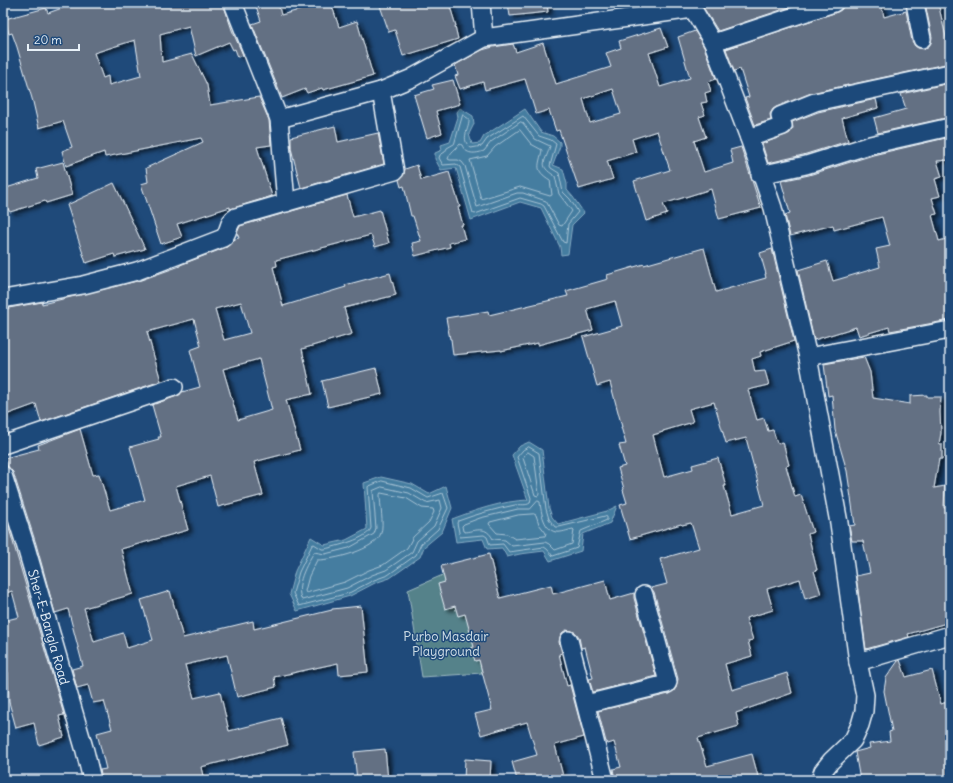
<svg xmlns="http://www.w3.org/2000/svg" width="953" height="783" font-family="Delius,sans-serif">
	<style>
		.green { fill: #55828a; stroke: #9ebac1 }
		.water { fill: #457da0; stroke: #86abc3 }
		.lines { fill: none; stroke-linecap: round; stroke-linejoin: round }
		.shore { stroke: #a7c3d5; stroke-width: 1 }
		.building { fill: #646f83; stroke: #e8f1f8; fill-rule: evenodd; filter: url(#shadow) }
		.street-casing { stroke: #e8f1f8; stroke-width: 20 }
		.street { stroke: #1f4a7a; stroke-width: 17 }
		.labels { text-anchor: middle; stroke-width: 3; stroke-linejoin: round; paint-order: stroke }
		.street-label { font-size: 13px; fill: #e8f1f8; stroke: #1f4a7a }
		.park-label { font-size: 13px; fill: #d2e0e8; stroke: #1f4a7a }
	</style>
	<defs>
		<filter id="shadow"><feDropShadow dx="4.5" dy="2.5" stdDeviation="2" flood-color="#0009"/></filter>
	</defs>
	<rect width="100%" height="100%" fill="#1f4a7a"/>
	<filter id="ink" filterUnits="userSpaceOnUse"><feTurbulence type="fractalNoise" baseFrequency=".025" numOctaves="2"/><feDisplacementMap in="SourceGraphic" scale="8" xChannelSelector="R" yChannelSelector="G"/><feConvolveMatrix kernelMatrix="1 2 1 2 8 2 1 2 1" color-interpolation-filters="sRGB"/></filter>
	<g filter="url(#ink)">
		<polygon class="green" points="459,568 482,673 422,677 408,590"/>
		<g class="water">
			<polygon points="460,108 473,116 474,124 469,134 472,144 480,143 484,136 525,109 541,132 553,136 560,142 560,146 553,165 563,169 567,184 567,190 573,197 584,213 572,225 568,254 561,255 560,247 541,208 520,202 471,220 456,168 441,170 435,159 435,153 442,150 441,145 450,142 458,117 457,112"/>
			<path d="M529,442L542,450L549,508L552,517L558,524L607,511L617,506L610,523L583,534L581,551L550,561L544,551L520,554L507,557L502,548L487,549L483,539L456,542L452,519C476,510 502,501 528,500L512,455L520,446Z"/>
			<polygon points="381,477 412,484 429,494 446,486 452,508 442,532 424,547 420,557 390,578 375,583 350,596 297,611 289,594 295,571 311,537 324,545 346,540 367,529 364,483"/>
		</g>
		<g class="lines">
			<g class="shore">
				<path d="M463,115L469,119C470,129 459,139 471,148L482,146L487,139L523,116L539,136L551,140L556,144L550,166L551,168L559,173L563,192L570,199L578,212L568,224L566,243L563,242L544,206L541,204L520,198L475,214L473,213L460,167L456,164L443,165L439,158L440,155L445,152L447,148L454,144Z"/>
				<path d="M521,122L523,123L535,139L550,146C546,162 537,165 555,176L559,194L572,211L562,226L559,225L546,201L523,193H517L477,207L465,166L462,162L458,160H450L448,159C450,152 456,149 460,144L462,145C466,155 475,154 484,151L491,142Z"/>
				<path d="M520,130L531,144L542,150C539,166 534,170 550,180L552,195L550,196L520,187L481,199L470,160L487,156L495,147Z"/>
				<path d="M529,447L539,453L546,509L549,519L555,527H559L605,516L607,517V520L581,531L577,548L553,556L547,549L544,547L509,552L503,544L490,545L487,537L484,535L460,537L457,523L458,521C477,514 495,509 515,505C521,504 526,506 530,503L531,498L517,457L523,450Z"/>
				<polygon points="528,452 534,456 539,494 538,496 535,495 523,458"/>
				<path d="M382,481L411,488L428,498L443,493L448,508L438,529L421,544L416,555L388,575L374,580L349,593L299,606L293,593L299,572L312,545L314,544L322,549H325C336,546 368,539 371,528L368,487Z"/>
				<path d="M382,487L409,493L426,503L440,500L442,508L434,526L417,541L412,552L386,570L372,575L347,588L302,600C294,586 307,564 314,552L325,554L349,548L374,534L376,528L373,491Z"/>
				<path d="M381,493L406,498L422,508L433,509L434,512L429,522L413,537L407,548L383,565L369,570L345,582L306,593L305,591L309,576L317,560C333,560 376,550 381,533C384,524 380,505 380,495Z"/>
				<path d="M538,501L540,502C541,512 544,530 556,532C561,533 568,530 573,529L574,530L572,544L555,550L549,544L545,542L512,546L505,540L493,539C486,526 478,530 465,532L463,531L462,526L464,524L480,518L518,509H530Z"/>
				<polygon points="534,514 536,515 539,524 546,533 545,536 515,539 507,534 497,533 489,524 490,522 518,515"/>
			</g>
		</g>
		<g class="building">
			<path d="M76,3H223L232,30L243,55L238,57L235,49L233,50L229,42L196,56L189,26L160,34L162,62L192,54L207,85L210,105L259,97L269,120L271,145L257,147L272,196L230,209V207L177,224L182,237L161,244L141,184L148,182L146,168L203,142L201,138L105,157L104,152L66,166L62,151L72,147L63,121L39,128L33,102L17,47L12,33L9,34L5,19L46,8L48,13ZM135,40L141,76L109,85L108,76L103,78L94,53Z"/>
			<polygon points="255,3 278,3 281,15 314,6 313,3 331,3 339,27 357,21 373,76 323,90 322,88 307,93 305,89 282,98 252,24 261,21"/>
			<polygon points="379,3 449,3 456,26 455,26 458,39 403,56 395,30 389,32"/>
			<polygon points="508,3 547,3 548,12 510,16"/>
			<polygon points="704,3 802,3 718,31 703,7"/>
			<polygon points="847,3 881,3 884,17 906,11 912,41 915,46 918,48 924,49 929,46 931,43 932,37 925,3 938,3 950,54 950,63 811,93 776,107 773,109 770,114 771,120 755,125 745,98 749,97 740,69 734,71 726,49 837,12 842,9 844,4"/>
			<path d="M661,28L668,47L649,53L660,87L690,78L678,37L695,31L704,47L716,79L708,82L711,91L705,93L707,102L701,103L705,115L699,117L706,137L694,141L704,172L733,163L730,150L741,147L761,208L719,219L711,189L663,204L667,214L646,221L634,181L670,170L657,131L632,139L636,152L607,161L613,179L579,189L559,130L556,131L549,110L536,114L525,79L485,90L483,82L460,89L455,76L458,75L455,65L482,50L493,47L513,44L516,52L543,43L556,84L611,67L606,53L621,48L619,41ZM613,89L621,114L590,123L583,99Z"/>
			<polygon points="453,80 460,104 436,111 442,133 427,138 414,95 434,89 432,85"/>
			<polygon points="950,83 950,117 878,133 874,118 906,109 901,94"/>
			<polygon points="876,99 878,108 842,118 848,141 803,155 768,163 762,144 790,133 793,128 792,122 818,112"/>
			<polygon points="335,126 338,142 378,133 384,164 301,188 291,148 291,137"/>
			<polygon points="950,137 950,160 937,161 942,177 935,179 940,196 932,198 937,214 932,215 939,241 950,238 950,320 890,331 889,327 859,336 856,327 814,340 798,270 827,261 833,281 880,267 876,249 890,246 882,217 834,230 833,225 790,236 785,215 790,213 781,181 809,175 873,155"/>
			<polygon points="63,162 72,195 46,203 45,201 10,212 3,202 3,189 38,178 36,169"/>
			<polygon points="417,165 421,180 449,172 460,207 458,207 463,225 461,225 465,239 449,243 450,247 415,256 412,243 421,241 413,216 411,216 404,186 401,187 399,180 404,174 405,169"/>
			<polygon points="114,183 145,249 115,257 114,254 86,263 67,205"/>
			<path d="M347,195L353,217L380,210L389,243L375,247L371,235L276,260L277,266L273,267L283,306L346,287L345,285L390,273L396,295L344,308L352,334L302,349L312,394L286,400L300,450L254,462L263,495L218,507L210,476L176,486L188,530L121,549L133,594L84,608L94,642L123,633L127,648L153,640L141,600L170,591L183,638L253,621L254,629L332,610V609L361,606L368,672L339,675L338,663L274,677L276,687L237,697L227,655L185,665L194,698L220,692L229,731L281,718L288,745L201,767L204,780H102L100,770L106,769L97,733L112,729L104,701L93,703L88,685L77,688L72,669L83,666L68,609L55,613L36,544L13,472L8,467L5,458L39,449L38,445L80,429L93,475L99,474L110,510L145,500L130,447L159,439L158,437H161L152,405L177,396L182,392L200,387L190,350L201,346L194,319L147,332L161,381L41,422L36,404L3,416V309L42,302V304L141,280L180,266V265L227,247L235,239L239,238L237,233L240,226ZM241,302L250,333L224,340L215,309ZM259,359L272,410L238,420L223,369Z"/>
			<path d="M704,248L716,292L766,278L765,274H766L760,253L772,249L794,341L760,352L761,356L752,359L755,372L765,371L769,385L748,390L757,420L764,418L768,431L773,430L777,443L783,442L789,465L786,466L795,497L801,495L813,532L808,534L817,570L814,571L821,594L805,599L800,579L767,589L773,610L746,618L753,640L748,641L752,656L725,664L732,690L787,673L792,693L736,713L739,726L698,738L707,766L752,754L759,780H615L613,769L621,767L614,742L608,744L607,742H606L598,711L669,694L676,688L678,679L654,592L651,588L667,584L660,559L699,548L691,523L682,525L681,524L630,539L620,505L627,503L623,490L624,489L618,468L625,466L619,445L626,444L621,427H622L610,382L597,386L583,337L622,326L615,301L587,309L593,330L538,345V343L501,351V350L453,355L451,339H450L446,318L488,311L489,315L568,296L566,291L608,279L607,275L644,264V265ZM714,402L726,443L746,438L764,505L732,514L724,486H726L718,458L692,465L693,469L664,477L653,435L663,432V431L693,422L689,409Z"/>
			<polygon points="864,357 870,372 873,398 910,404 910,396 927,395 927,397 941,397 940,412 941,433 939,444 942,444 942,459 939,459 934,488 945,486 944,508 947,508 950,541 950,622 908,634 909,637 866,649 856,576 870,573 863,541 852,541 849,526 855,525 847,471 835,430 832,395 828,396 824,364"/>
			<polygon points="376,368 382,394 328,407 322,381"/>
			<polygon points="3,508 64,715 59,716 64,737 39,745 34,723 16,728 9,702 8,672 3,673 3,621 19,617 12,591 3,594"/>
			<polygon points="489,554 500,598 551,585 553,594 605,580 610,600 634,593 634,598 656,676 593,692 589,679 593,678 585,647 581,648 579,637 576,633 572,631 566,630 562,633 560,637 559,642 562,653 559,654 567,686 570,685 584,737 555,745 564,780 517,780 512,762 537,755 527,722 481,735 475,714 492,710 479,660 475,661 471,648 474,647 465,614 458,616 455,606 445,609 438,584 445,582 441,566"/>
			<polygon points="900,660 906,677 932,670 941,704 950,701 950,777 935,780 860,780 855,752 870,748 869,744 890,741 889,732 892,731 884,691 886,678 898,661"/>
			<polygon points="385,749 388,780 357,780 354,752"/>
			<polygon points="465,759 491,761 490,780 464,780"/>
		</g>
		<g class="lines">
			<g class="street-casing">
				<g id="street">
					<polyline points="233,3 279,119 286,203"/>
					<polyline points="481,3 484,38"/>
					<polyline points="694,3 693,9 713,43 749,138 773,208 808,357 839,523 858,662 865,695 864,711 860,725 853,740 831,761 823,771 820,780"/>
					<polyline points="915,3 922,39"/>
					<polyline points="713,43 834,3"/>
					<polyline points="279,119 381,91"/>
					<polyline points="749,138 783,126 780,116 815,102 950,73"/>
					<polyline points="760,175 806,165 870,145 950,127"/>
					<path d="M3,299L83,285L137,271L223,238C230,232 227,222 236,217L395,171L381,91L412,78L484,38L693,9"/>
					<polyline points="808,357 950,330"/>
					<polyline points="3,445 174,387"/>
					<polyline points="3,475 26,547 85,751 92,780"/>
					<polyline points="569,640 605,780"/>
					<polyline points="858,662 950,635"/>
					<polyline points="586,704 667,684 668,682 644,595"/>
				</g>
			</g>
			<use href="#street" class="street"/>
		</g>
	</g>
	<g class="labels">
		<g class="street-label">
			<text transform="translate(49 627) rotate(74)" y="5">Sher-E-Bangla Road</text>
		</g>
		<g class="park-label">
			<text x="446" y="641">Purbo Masdair<tspan x="446" dy="15">Playground</tspan></text>
		</g>
	</g>
	<rect width="953" height="783" fill="none" stroke="#1f4a7a" stroke-width="16"/>
	<rect x="8" y="8" width="937" height="767" fill="none" stroke="#e8f1f8" stroke-width="1.5" filter="url(#ink)"/>
	<path d="M28 44v6h51v-6" fill="none" stroke="#e8f1f8" stroke-width="2"/>
	<text x="34" y="44" font-size="12" fill="#e8f1f8" stroke="#1f4a7a" stroke-width="3" paint-order="stroke">20 m</text>
</svg>
